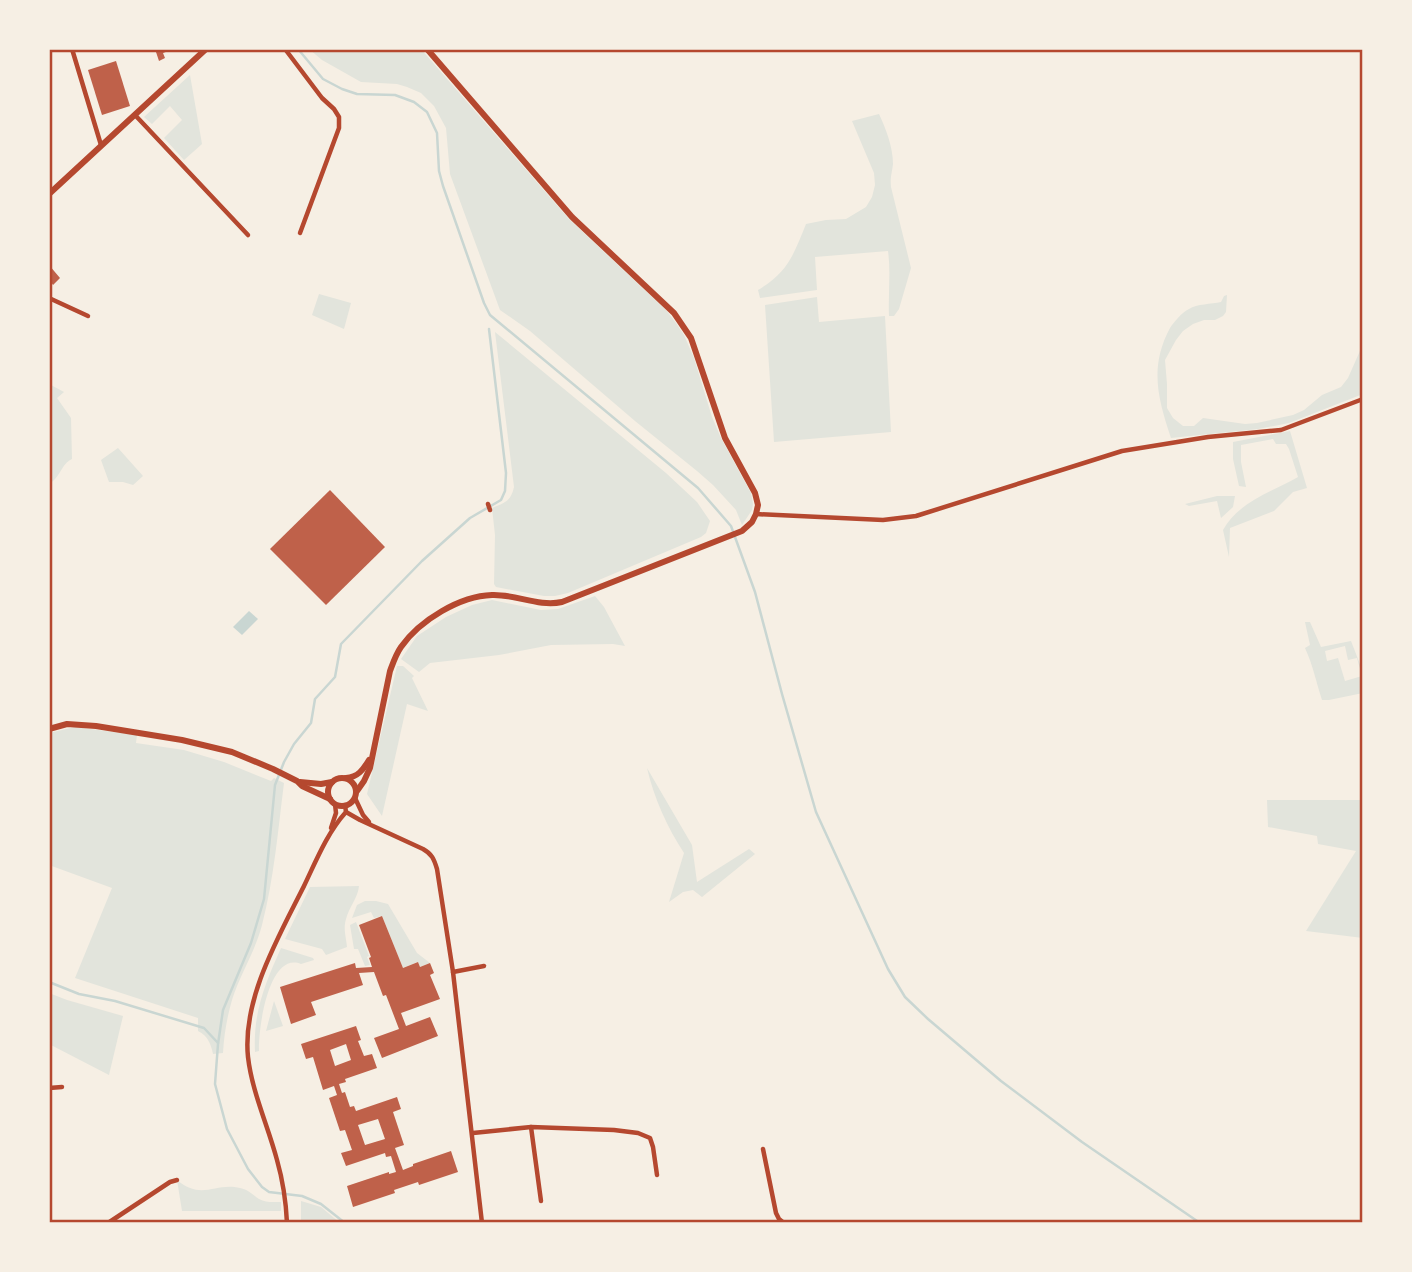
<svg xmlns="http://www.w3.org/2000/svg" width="1412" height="1272" font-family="'DM Sans',sans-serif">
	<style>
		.green { fill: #e2e4dc; fill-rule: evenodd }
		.water { fill: #c9d6d2 }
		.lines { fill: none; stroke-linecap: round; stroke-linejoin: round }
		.stream { stroke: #c9d6d2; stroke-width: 2.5 }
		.building { fill: #bf614a; fill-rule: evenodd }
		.minor { stroke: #b5482f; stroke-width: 4.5 }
		.tertiary { stroke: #b5482f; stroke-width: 6 }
		.secondary { stroke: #b5482f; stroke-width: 6 }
		.neatline { fill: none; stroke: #b5482f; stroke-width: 2.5 }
	</style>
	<rect width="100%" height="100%" fill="#f6efe4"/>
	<g class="green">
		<polygon points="309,49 421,49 569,219 666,310 676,323 684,335 694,358 712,417 721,438 751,493 753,504 752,510 742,525 736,510 713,485 697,471 635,421 530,331 500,310 450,174 446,128 434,106 421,93 407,87 397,84 361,82 322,60"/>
		<polygon points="190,75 202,144 184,160 164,138 182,120 170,106 152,124 144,117"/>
		<path d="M879,114C886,129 893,147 893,164C892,173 890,177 891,187L911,268L899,309L894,316H889C888,294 891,272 888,251L815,257L817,290L760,298L758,290C788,272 793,256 806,224L826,220L846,219L866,207L872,197L875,185L874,173L852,121Z"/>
		<polygon points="319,294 351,303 344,329 312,315"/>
		<path d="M1227,295L1226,312L1223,316L1215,320H1204L1193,324L1183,331L1176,340L1165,360L1167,384V408L1173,418L1183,426H1194L1203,418L1245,424L1257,423L1293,415L1304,410L1322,395L1341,387L1348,378L1363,344V394L1289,423L1258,429L1171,438C1158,399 1149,367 1170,328C1174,322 1182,312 1189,309C1197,304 1211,304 1221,302L1224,296Z"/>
		<polygon points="817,297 819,322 885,316 891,432 774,442 765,305"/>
		<path d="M495,332L666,473L697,502L710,521L706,533L701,537L568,593L555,596H544L496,587L494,584L495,535L492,508C505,503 511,501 514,487Z"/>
		<path d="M49,384L64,392L57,398L71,418L72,459C61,464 61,477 49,484Z"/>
		<path d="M1290,431L1307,488L1293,492L1274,511L1230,528L1229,557L1223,530C1238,502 1272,492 1298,477L1289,449L1286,444H1276L1273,439L1241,445V462L1246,487L1239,486L1233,459V442Z"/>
		<polygon points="118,448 143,476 133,485 123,482 109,482 101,460"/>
		<polygon points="1217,496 1235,496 1233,507 1221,518 1217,501 1189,506 1185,504"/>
		<polygon points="595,596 604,607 625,646 613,644 551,645 499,655 430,663 419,672 401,659 417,636 446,617 472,605 492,600 541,610 558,609"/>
		<path d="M1305,622H1310L1321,647L1351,641L1363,672V693L1329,700H1322C1316,682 1313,665 1305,648L1310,645ZM1345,646L1348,660L1357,658L1362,676L1345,681L1338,658L1327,661L1325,651Z"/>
		<polygon points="397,666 403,666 414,676 412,678 428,711 407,704 382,816 367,794"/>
		<path d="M75,727L137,735L136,743L184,750L224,762L271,781L274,778L284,783C278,830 274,879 262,925C255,952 240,974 232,1000C227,1017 224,1035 223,1053L213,1054C211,1044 208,1036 198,1031V1018L75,978L112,888L49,865V733Z"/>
		<path d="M647,768L692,845L697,882L749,849L755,854L702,897L693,890L683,892L669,902L684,853C667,827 654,798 647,768Z"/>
		<polygon points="1267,800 1363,800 1363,828 1360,839 1363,840 1363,938 1306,931 1356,851 1318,844 1317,836 1268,827"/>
		<path d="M359,886C358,898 349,907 346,919C343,928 346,937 347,947L326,955L322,949L285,939L310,887Z"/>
		<polygon points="365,901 376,901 388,904 417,953 430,963 420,967 418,962 403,968 382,916 374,918 371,912 352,918 357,905"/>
		<polygon points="356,922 369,956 367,957 370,965 365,966 358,949 354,949 350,925"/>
		<path d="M281,948L313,958L314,960L301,964C268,951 258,1031 259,1051L255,1052C253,1012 265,984 281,948Z"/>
		<polygon points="49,993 67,1000 123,1016 109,1075 49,1044"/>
		<polygon points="274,1001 283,1026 266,1031"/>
		<path d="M177,1180C202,1201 215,1182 240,1188C249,1190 253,1195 259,1199C266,1203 273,1202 281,1202V1211H182Z"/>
		<polygon points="301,1201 321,1207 340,1223 301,1223"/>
	</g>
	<polygon class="water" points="249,611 258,619 242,635 233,627"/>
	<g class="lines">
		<g class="stream">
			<polyline points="298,49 323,79 342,89 357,94 395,95 414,102 427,112 437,133 439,171 443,186 484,303 490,315 698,488 731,526 755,592 782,694 816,812 888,969 905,997 928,1019 1001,1081 1082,1142 1200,1223"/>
			<polyline points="49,982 79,994 115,1001 204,1028 218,1043"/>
			<polyline points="345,1223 321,1204 302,1196 269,1192 262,1187 248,1169 227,1129 215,1084 218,1044 223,1010 251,943 264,899 275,785 284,762 294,744 311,723 315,699 335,677 341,644 422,561 470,518 501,500 505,491 506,473 489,329"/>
		</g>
	</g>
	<g class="building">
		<polygon points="155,49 174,49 163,53 165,58 159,61"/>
		<polygon points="116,61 130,106 102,115 88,70"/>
		<polygon points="49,265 60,278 53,285 51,282 49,283"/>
		<polygon points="330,490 385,547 326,605 270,549"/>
		<polygon points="382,916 403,968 418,962 420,967 430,963 434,973 430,975 440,999 401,1013 406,1026 430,1017 438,1036 382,1058 374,1038 399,1029 386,995 383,996 374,972 359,973 363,985 311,1002 316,1015 291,1024 280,987 355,963 356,968 372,967 369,958 371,957 359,925"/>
		<path d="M356,1026L361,1040L358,1041L364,1056L372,1054L377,1068L345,1079L346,1082L339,1084L342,1093L345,1092L350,1107L354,1106L356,1111L397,1097L401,1109L393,1112L404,1145L395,1148L403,1170L413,1166V1164L451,1151L458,1172L419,1185L418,1182L394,1190L395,1193L353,1207L347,1186L389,1172V1174L396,1172L391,1156L386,1157L385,1153L346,1166L341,1153L352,1150L345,1130L340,1131L329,1098L337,1095L334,1086L323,1090L313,1057L306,1059L301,1044ZM346,1044L351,1060L335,1066L330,1050ZM378,1119L385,1139L365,1145L358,1125Z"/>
	</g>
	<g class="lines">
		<g class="minor">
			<polyline points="72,49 101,145"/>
			<polyline points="285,49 322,98 334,109 339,117 339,128 300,233"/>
			<polyline points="135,115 248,235"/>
			<polyline points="49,298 88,316"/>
			<polyline points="488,504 490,510"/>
			<polyline points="756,514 883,520 916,516 1122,451 1208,437 1281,430 1363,399"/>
			<polyline points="355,798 363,815 369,822"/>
			<path d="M346,812L360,820L423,849C432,854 434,859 437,869L453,972L482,1223"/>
			<polyline points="331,828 336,813 335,804"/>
			<polyline points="453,972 484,966"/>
			<polyline points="49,1088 62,1087"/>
			<polyline points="531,1127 541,1201"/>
			<polyline points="473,1133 531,1127 614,1130 638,1133 650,1138 653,1147 657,1175"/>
			<polyline points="763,1149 776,1213 779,1219 784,1223"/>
			<polyline points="108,1223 170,1182 177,1180"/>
			<path d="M287,1223C286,1202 283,1181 277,1160C268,1126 252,1092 248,1057C242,999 279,936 304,886C316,861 327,833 346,812L345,805"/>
		</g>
		<g class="tertiary">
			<polyline points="49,729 67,724 96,726 182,740 232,752 273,769 297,781 302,786 330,799"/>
			<path d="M346,778C358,777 363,770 369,760"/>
			<circle cx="342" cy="792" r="14"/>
			<polyline points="300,782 321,784 332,782"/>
			<path d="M357,791L364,781L370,768L390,671C393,663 396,654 401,647C420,620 460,596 492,595C516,594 538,607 562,602L742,531L752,522L756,514L758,505L755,493L725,438L691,338L674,313L572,217L427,49"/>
		</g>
		<polyline class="secondary" points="49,194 206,49"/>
	</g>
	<rect width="1412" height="1272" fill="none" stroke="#f6efe4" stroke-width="102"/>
	<rect x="51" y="51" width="1310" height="1170" class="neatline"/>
</svg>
